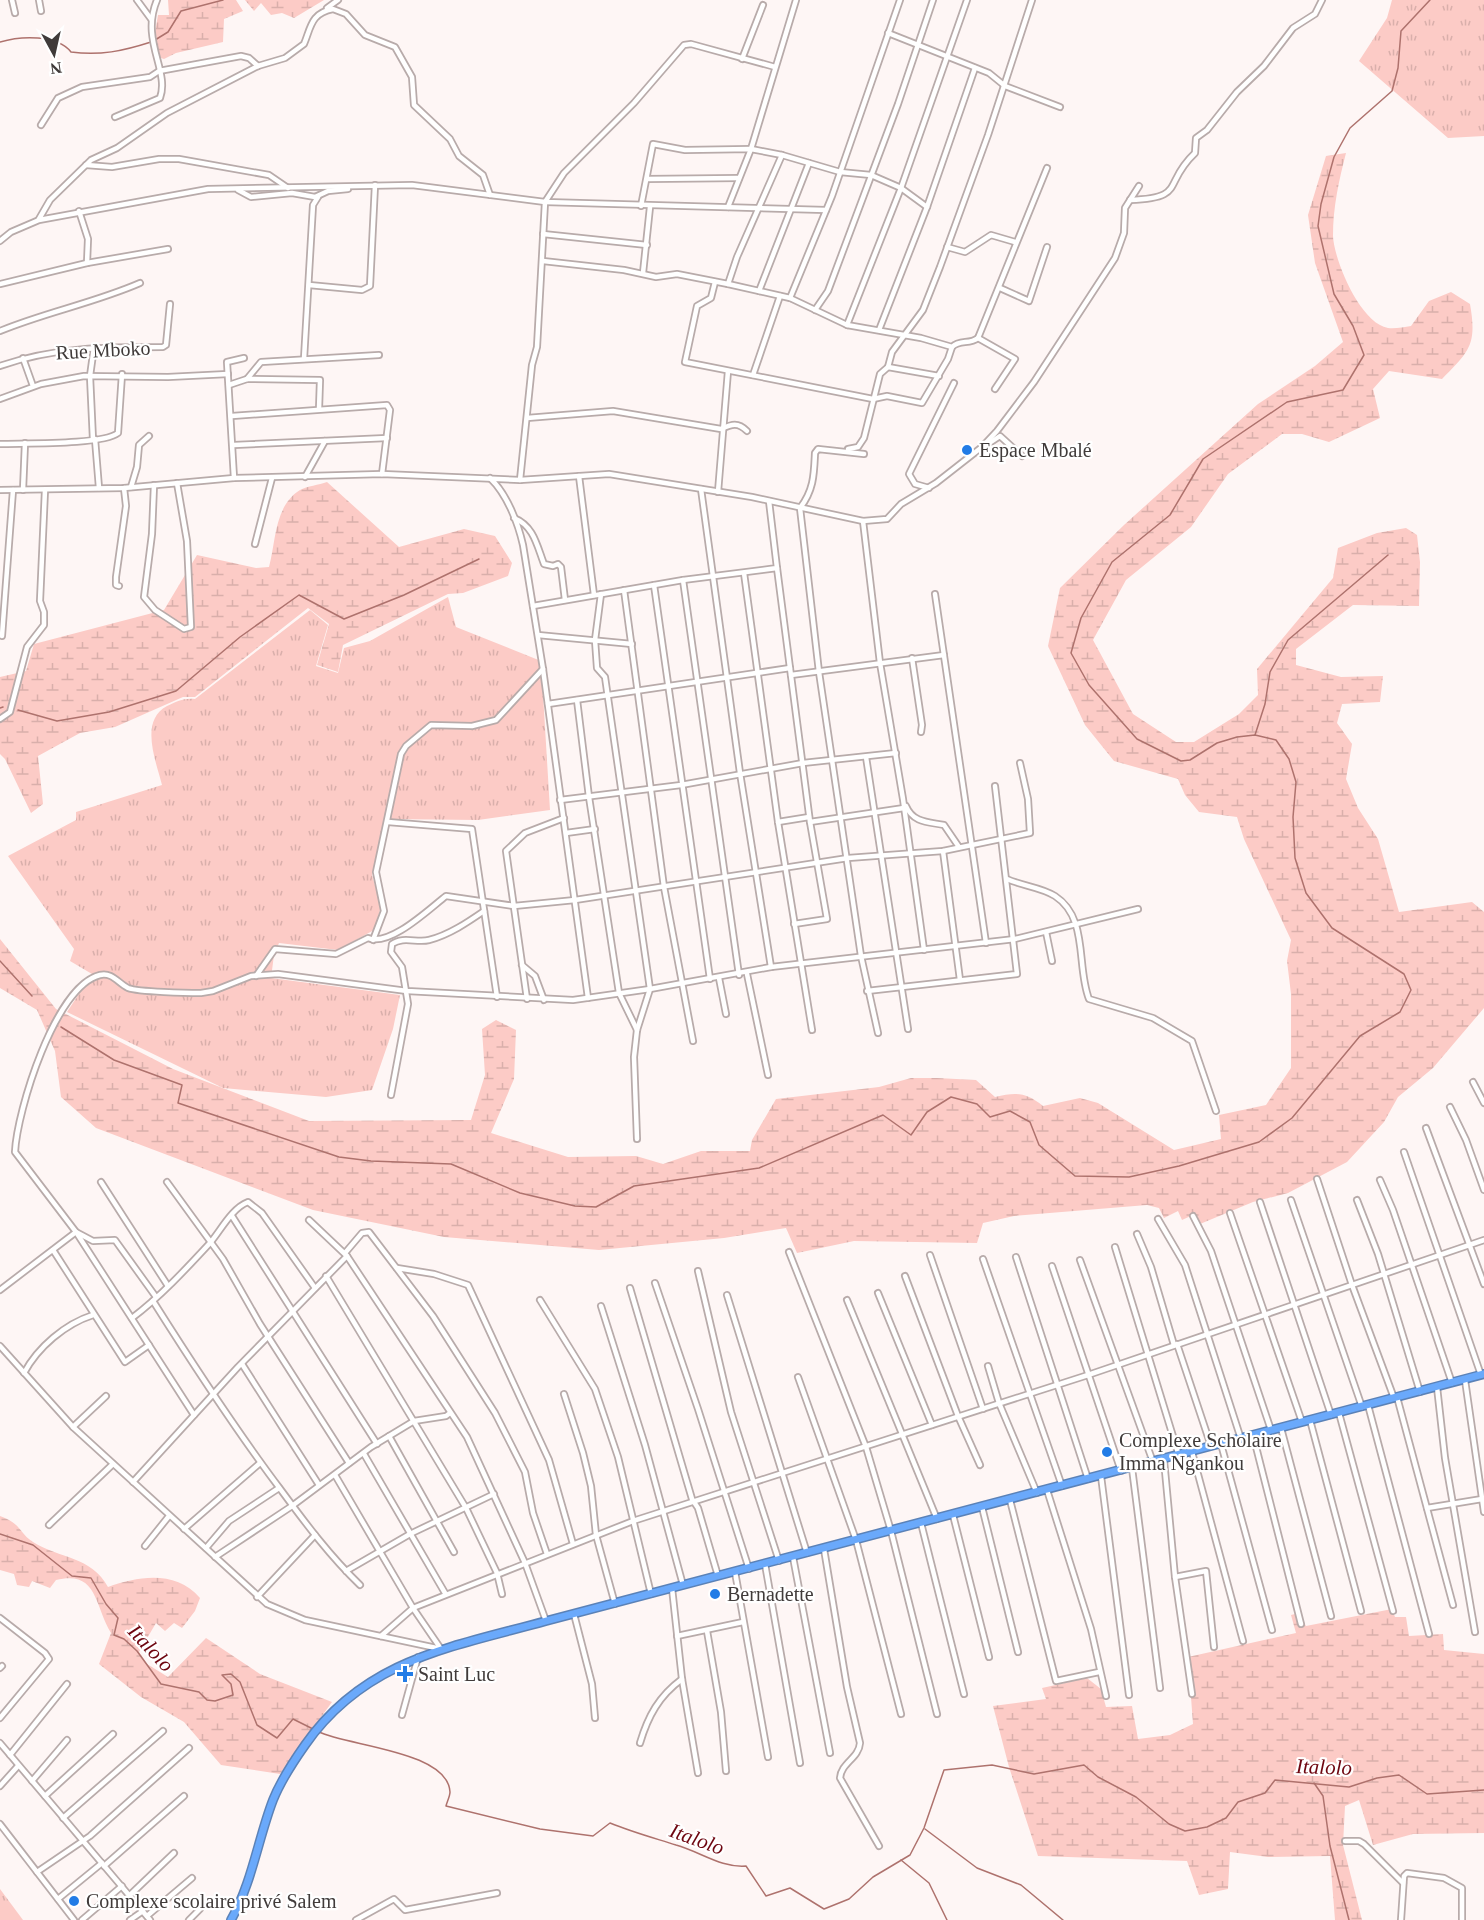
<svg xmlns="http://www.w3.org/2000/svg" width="1484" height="1920" font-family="'Times New Roman',serif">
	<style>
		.grass { fill: url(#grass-tufts) }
		.wetland { fill: url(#wetland-marsh) }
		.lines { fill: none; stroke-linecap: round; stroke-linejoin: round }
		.stream { stroke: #ae726d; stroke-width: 1.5 }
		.minor-casing { stroke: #b8abaa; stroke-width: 8 }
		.highway-casing { stroke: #5b82b7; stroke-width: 10 }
		.minor { stroke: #fff; stroke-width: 4.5 }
		.highway { stroke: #6aa9fb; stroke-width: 7 }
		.poi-dot { fill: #227ce6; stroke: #fff; stroke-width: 2 }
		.labels { text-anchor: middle; stroke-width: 4.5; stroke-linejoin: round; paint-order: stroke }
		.street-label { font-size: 20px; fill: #403b3a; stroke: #fff }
		.poi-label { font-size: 20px; fill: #403b3a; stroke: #fff; text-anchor: start }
		.water-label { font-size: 21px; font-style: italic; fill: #6e0610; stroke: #fff }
	</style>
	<defs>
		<pattern id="grass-tufts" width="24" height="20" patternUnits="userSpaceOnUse" patternTransform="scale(1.5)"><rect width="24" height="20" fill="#fccbc6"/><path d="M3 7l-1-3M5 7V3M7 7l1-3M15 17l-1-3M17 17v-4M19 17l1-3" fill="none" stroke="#d9afab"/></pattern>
		<pattern id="wetland-marsh" width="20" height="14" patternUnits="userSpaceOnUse" patternTransform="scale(1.5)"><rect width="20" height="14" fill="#fccbc6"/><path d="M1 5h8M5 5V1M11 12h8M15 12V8" fill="none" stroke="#d9afab"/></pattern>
	</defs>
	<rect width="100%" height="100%" fill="#fef6f5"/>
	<g class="grass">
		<polygon points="1392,0 1484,0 1484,136 1448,138 1359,61 1387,18"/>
		<path d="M448,597L456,627L541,661L550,810L478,820L384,819L372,875L381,907L374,930L338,950L279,943L274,955L271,978L400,995L393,1029L372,1090L326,1097L223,1088L67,1012L92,974L70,961L74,949L8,856L76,820V812L162,785C156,761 139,721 167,706C178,701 183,698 195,699L310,610L328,625L316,666L338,673L344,648L370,641Z"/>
		<polygon points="0,1889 23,1920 0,1920"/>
	</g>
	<g class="wetland">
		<polygon points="168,0 236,0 243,11 224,19 223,42 176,53 164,59 158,57 154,38 158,15 169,15"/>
		<polygon points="245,0 324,0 294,18 282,13 271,15 261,3 254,11"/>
		<path d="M1346,153C1339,180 1333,207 1333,236C1334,260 1360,323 1388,328C1395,329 1404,327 1411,326L1429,301L1451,292L1470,304C1477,344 1470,351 1442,379L1389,371L1373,389L1380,418L1329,442L1302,434H1282L1228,474L1191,527L1126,580L1093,640L1133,714L1176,742H1194L1239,714L1258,695L1257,669L1333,578L1338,548L1377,533L1406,528L1417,535L1420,562L1419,606L1353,605L1296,649V665L1341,677L1383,676L1380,702L1342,704L1337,723L1352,744L1346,779L1358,808L1378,839L1399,912L1472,902L1484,912V1008L1433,1068L1398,1097L1384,1122L1347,1162L1288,1193L1253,1202L1200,1224L1195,1214L1182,1220L1178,1211L1164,1218L1159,1208L1147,1205L1014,1216L983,1223L977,1243L854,1241L797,1253L786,1228L724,1238L599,1250L444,1237L313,1210L96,1128L61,1097L55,1051L37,1010L0,988V939L56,1009L173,1069L309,1121L471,1120L485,1075L482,1029L496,1020L516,1030L514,1079L491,1133L568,1157L636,1156L663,1164L701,1151H750L752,1140L776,1099L879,1087L911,1078H937L976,1080L995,1097C1016,1092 1026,1092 1043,1106L1080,1098L1098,1103L1174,1150L1221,1139L1219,1115L1266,1105L1291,1068V994L1287,961L1291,940L1244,839L1237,817L1199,812L1185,795L1178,779L1114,761L1085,725L1048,646L1060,588L1124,525L1258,404L1315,366L1343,342L1315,263L1308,215L1326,156Z"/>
		<path d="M327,482L399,547L464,529L495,536L512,563L508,576L463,593L448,594L343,645L338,672L317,665L329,624L308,608L195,697H183L115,727L80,733L38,756L43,804L31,813L5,759L0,754V677L26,671L34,644L164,610L197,555L256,568L269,567C276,542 274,506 300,490C307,486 319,485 327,482Z"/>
		<path d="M0,1516C22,1524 18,1532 33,1542C60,1559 91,1556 108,1587C139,1576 176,1570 200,1598L195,1611L182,1628L174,1623L165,1631L156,1623L139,1652L147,1664L168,1677L206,1638L260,1674L332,1702L280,1774L221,1765L184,1722L141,1697L99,1664L111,1633C94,1605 98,1570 56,1580L50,1588L32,1581L29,1587L17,1585L14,1574L0,1570Z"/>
		<polygon points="1392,1609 1395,1617 1406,1617 1409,1636 1443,1634 1444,1650 1484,1654 1484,1833 1413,1834 1373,1845 1359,1800 1345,1806 1343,1845 1362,1920 1335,1920 1330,1856 1268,1857 1230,1852 1228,1889 1199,1895 1187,1861 1038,1856 1009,1767 993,1706 1046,1699 1042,1688 1087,1678 1101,1689 1106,1707 1132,1706 1138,1739 1170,1735 1193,1724 1188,1657 1296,1633 1291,1615 1299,1613 1306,1626"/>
	</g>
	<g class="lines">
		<g class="stream">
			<polyline points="155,40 168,32 181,11 223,0"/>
			<path d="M0,42C20,36 57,34 71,52C100,56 123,51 151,42"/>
			<polyline points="0,708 3,707"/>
			<polyline points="18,710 57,721 109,712 176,691 240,637 299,595 344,619 404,595 479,559"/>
			<polyline points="1255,735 1265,704 1270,672 1288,640 1388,555"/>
			<polyline points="0,961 32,996"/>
			<polyline points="61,1027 114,1060 182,1085 178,1103 339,1157 371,1161 451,1164 520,1193 575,1206 596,1207 634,1186 759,1168 883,1115 911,1135 927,1112 951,1097 977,1104 990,1117 1010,1111 1030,1122 1039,1145 1075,1176 1129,1177 1179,1166 1259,1142 1292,1118 1360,1036 1400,1012 1411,990 1404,974 1332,928 1306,893 1295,858 1293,817 1296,782 1289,759 1276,740 1255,735 1237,737 1217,743 1190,760 1181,761 1137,739 1089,685 1071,653 1081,618 1112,562 1170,515 1203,459 1287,402 1343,390 1364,355 1353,326 1334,294 1318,226 1321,204 1334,157 1350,128 1392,91 1398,68 1401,31 1430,0"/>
			<polyline points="0,1534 33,1545 72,1576 91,1578 106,1604 118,1618 114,1635 124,1639 137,1651 161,1684 199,1692 207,1700 215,1701 233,1695 231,1684 222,1675 231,1674 240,1682 257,1725 277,1738 293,1719 315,1730"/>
			<path d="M319,1732C348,1746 448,1751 450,1792C450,1796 447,1802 446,1806L540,1829L593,1836L610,1823C632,1832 654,1838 676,1845C701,1852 721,1868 746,1866L766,1896L790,1888L824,1909L849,1899L873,1877L910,1855L924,1828L944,1770L992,1765L1034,1774L1084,1765L1098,1777L1136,1797L1169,1824L1185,1831L1207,1827L1226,1818L1238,1802L1265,1793L1275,1780L1349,1787L1377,1778L1399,1775L1427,1794L1484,1790"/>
			<polyline points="1314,1783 1323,1796 1330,1846 1349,1920"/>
			<polyline points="925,1829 977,1868 1021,1885 1063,1920"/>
			<polyline points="901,1860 929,1883 947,1920"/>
		</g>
		<g class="minor-casing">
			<g id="minor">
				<polyline points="12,0 15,13"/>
				<polyline points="39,0 41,11"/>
				<polyline points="137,0 151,19"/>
				<polyline points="327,8 338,0"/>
				<polyline points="888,33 989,73 1005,86 1060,107"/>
				<polyline points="742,59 763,5"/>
				<path d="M115,117L160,98C170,71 140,40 157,0"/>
				<polyline points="41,125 58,98 82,87 150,77 159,71 241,56 249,58 258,66"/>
				<polyline points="86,165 112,167 159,159 179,159 269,175 288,188"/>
				<polyline points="647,179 739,178"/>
				<polyline points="238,190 251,197 292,193 315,197 328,191 348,189"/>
				<path d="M1130,200C1187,198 1162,184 1195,153L1196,138L1207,130L1237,92L1264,66L1293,28L1315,14L1322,0"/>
				<polyline points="641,206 653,144 685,150 751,149 782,155 840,172 871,175 901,188 927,207"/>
				<polyline points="728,207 751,149 796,0"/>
				<polyline points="79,211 88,239 87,263"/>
				<path d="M39,219L50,200L91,160L117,148L167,113L258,66L285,58L304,44C311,27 311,13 333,9L346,14L365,35L395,47L412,77L414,105L450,139L459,156L483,175L490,195"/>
				<polyline points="543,234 647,245"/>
				<polyline points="0,241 11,232 39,220 208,189 412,185 545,202 826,210"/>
				<polyline points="947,247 965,252 991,235 1015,242"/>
				<path d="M543,261L624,270L656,277L677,274L728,284L790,298L847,325L921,338L952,347C960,339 969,345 978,338L1047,168"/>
				<polyline points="643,273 650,207"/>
				<polyline points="715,282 711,298 697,306 685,362 873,399 887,396 922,403 948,359 952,347"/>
				<polyline points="0,284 87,263 168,249"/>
				<polyline points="728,284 737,257 782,155"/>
				<polyline points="309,285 362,290 370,286 375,185"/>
				<polyline points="1000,288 1029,301 1047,247"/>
				<polyline points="759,291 809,163"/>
				<polyline points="790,298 832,196 900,0"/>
				<polyline points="815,310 828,291 898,104 933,0"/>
				<polyline points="847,325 901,188 967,0"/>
				<polyline points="879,330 927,207 975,68"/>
				<path d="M0,331C46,312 94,303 140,283"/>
				<polyline points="978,338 1015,359 995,389"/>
				<polyline points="23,358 33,386"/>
				<polyline points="304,359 313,205 318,197"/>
				<path d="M0,366C54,347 107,347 163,347L166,345L170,304"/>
				<polyline points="888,367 892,352 923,310 940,267 988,135 1032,0"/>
				<polyline points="753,375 780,296"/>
				<polyline points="247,379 320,380 319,409"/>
				<polyline points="229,385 247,379 261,362 379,355"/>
				<polyline points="0,399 41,384 84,376 168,377 228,374"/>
				<polyline points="232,416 387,405 390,410 382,474"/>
				<path d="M527,418L613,411L721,429C732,424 738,422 747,431"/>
				<polyline points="95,439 99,488"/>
				<polyline points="93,440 90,376 94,347"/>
				<path d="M0,444C23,443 103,445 118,433L122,374"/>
				<polyline points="234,445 387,438"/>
				<polyline points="985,446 1000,436 1022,456"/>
				<polyline points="848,449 858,447 864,438 880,374 888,367 939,376"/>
				<path d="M864,454L818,449L815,453C814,474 814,490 800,508L819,672L861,956L878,1033"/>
				<polyline points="579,476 594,595"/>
				<polyline points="305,477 325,441"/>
				<polyline points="234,478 227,362 244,358"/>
				<path d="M490,478C507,494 518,523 523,545L543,669L588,998"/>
				<polyline points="520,480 532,365 537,347 545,202 564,173 634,103 684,45 691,44 775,67"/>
				<polyline points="154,485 152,534 144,597 155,610 184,629 191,627 187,541 177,483"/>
				<polyline points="131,487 137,467 139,445 149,436"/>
				<polyline points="929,488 915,484 909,474 954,383"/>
				<polyline points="701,489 740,773 771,967"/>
				<polyline points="0,490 124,488 234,478 382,474 520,480 609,474 752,497 863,521 887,519 901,504 936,483 982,447 997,431 1034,382 1115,258 1124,233 1125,208 1139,186"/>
				<polyline points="23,490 25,443"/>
				<polyline points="718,492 728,371"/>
				<path d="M514,518C534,526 537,546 544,564L553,566L558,564L561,567L565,600"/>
				<polyline points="863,521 880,663 903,799 924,950"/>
				<polyline points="255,544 272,478"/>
				<polyline points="777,568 810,822 827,919 794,924"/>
				<polyline points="744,573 778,822 812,1030"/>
				<polyline points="683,580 739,975"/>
				<polyline points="654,585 710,979"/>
				<polyline points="119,586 116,585 116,577 126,506 124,488"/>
				<polyline points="624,590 664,887 693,1041"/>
				<polyline points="601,594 595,640 597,668 605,677 650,989 637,1030 634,1057 637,1139"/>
				<polyline points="935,594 986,943"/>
				<polyline points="533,606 683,580 777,568 769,501"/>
				<polyline points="538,635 632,644"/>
				<polyline points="2,636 13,490"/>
				<polyline points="912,658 922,725 921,732"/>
				<polyline points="791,675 944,655"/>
				<polyline points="577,700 589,797 619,993 637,1030"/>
				<polyline points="548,704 790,668"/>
				<polyline points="0,719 10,712 27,647 44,625 44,612 40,601 45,490"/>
				<polyline points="866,757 908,1029"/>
				<polyline points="560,800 681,785 803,763 896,753"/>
				<path d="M906,806C913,823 929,822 944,825L959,847"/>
				<polyline points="388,822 472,829 497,997"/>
				<polyline points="778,822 809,817"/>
				<polyline points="810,822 904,808"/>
				<polyline points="566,833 595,829"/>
				<polyline points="943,851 960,980"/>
				<path d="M1007,879C1022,886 1041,887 1055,896C1089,918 1076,966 1089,999L1153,1018L1192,1041L1216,1111"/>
				<polyline points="1046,932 1052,961"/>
				<polyline points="373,940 384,911 376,872 401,754 406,746 431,725 472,726 496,720 543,669"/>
				<polyline points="522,965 535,976 544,1000"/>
				<polyline points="747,974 768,1075"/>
				<path d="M256,976L275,949L336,954L368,938C390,947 429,909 446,896L514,906L575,900L848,858L943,851L1030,833L1028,799L1020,763"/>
				<polyline points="719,978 726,1014"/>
				<polyline points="867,991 1017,974 995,786"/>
				<polyline points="527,999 506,851 525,833 564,818"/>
				<polyline points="1473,1082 1484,1103"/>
				<path d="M391,1095L408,1004L402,967L391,952L392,944C403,936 417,943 429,940C449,935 468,922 484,911"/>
				<polyline points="1450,1107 1466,1140 1484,1190"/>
				<polyline points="1426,1128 1484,1284"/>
				<polyline points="1404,1152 1481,1375"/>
				<polyline points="1317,1179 1352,1285 1394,1398"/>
				<polyline points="1380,1180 1393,1210 1452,1383"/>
				<polyline points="101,1182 168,1286"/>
				<polyline points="167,1182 223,1259 260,1324 349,1463"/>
				<polyline points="1291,1200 1362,1407"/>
				<polyline points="1357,1200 1378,1254 1420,1392"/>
				<polyline points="1260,1202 1331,1415"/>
				<polyline points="1230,1213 1302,1422"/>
				<polyline points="232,1216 377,1444"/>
				<polyline points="1193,1216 1211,1251 1271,1430"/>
				<polyline points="1158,1219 1185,1265 1241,1439"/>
				<polyline points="309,1220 347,1256 467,1437 525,1563 546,1621"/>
				<polyline points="1137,1234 1151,1267 1174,1345"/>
				<polyline points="1115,1247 1179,1456"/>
				<polyline points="53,1250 125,1362 149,1345"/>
				<polyline points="789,1252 866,1447 891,1531 937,1714"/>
				<polyline points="345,1253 362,1233 369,1232 433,1316 495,1413 525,1472 533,1513 547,1554"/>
				<polyline points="930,1255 983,1409"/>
				<polyline points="1016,1257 1088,1479"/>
				<polyline points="983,1259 1062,1486"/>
				<polyline points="1080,1260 1153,1462"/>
				<polyline points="1052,1266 1121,1471"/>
				<polyline points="397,1268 434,1274 468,1285 549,1460 573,1544"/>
				<polyline points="698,1271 731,1412 779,1561"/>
				<polyline points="326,1276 466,1508 497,1573 502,1594"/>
				<polyline points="905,1276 958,1416 980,1465"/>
				<polyline points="655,1283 698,1409 749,1569"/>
				<polyline points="630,1288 692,1499 698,1508 718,1576"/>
				<polyline points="0,1290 76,1232 93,1241 115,1240 156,1297"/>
				<polyline points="878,1293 932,1425"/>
				<polyline points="727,1295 807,1553"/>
				<polyline points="540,1300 595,1389 618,1457 651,1594"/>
				<polyline points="847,1300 937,1519"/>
				<path d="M153,1301C194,1366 235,1429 281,1490C306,1524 330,1556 360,1585"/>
				<polyline points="601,1306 645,1445 683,1585"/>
				<path d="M132,1318C160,1297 186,1269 210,1243C221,1230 232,1208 248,1202L262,1213L315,1288"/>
				<polyline points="1177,1344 1211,1446"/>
				<polyline points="0,1346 73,1427 267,1604 305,1620 441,1649"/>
				<polyline points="242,1364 319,1485"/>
				<polyline points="988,1366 999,1403 1037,1493"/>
				<path d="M24,1373C38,1347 65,1324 93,1315"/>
				<polyline points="798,1377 856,1540 901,1714"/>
				<polyline points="1465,1380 1484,1512"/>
				<polyline points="1437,1387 1445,1458 1475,1632"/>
				<polyline points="564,1394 583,1453 591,1486 596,1535 615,1604"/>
				<polyline points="1397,1397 1453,1605"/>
				<polyline points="1368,1405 1429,1634"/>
				<polyline points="1339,1413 1393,1611"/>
				<path d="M194,1415L76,1232L15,1152C17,1111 55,986 100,975C112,972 118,983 128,988C139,992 188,993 201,993L213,991L251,976L278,974L407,991L573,1000L650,989L771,967L1015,939L1138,909"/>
				<polyline points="1310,1420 1361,1611"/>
				<polyline points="73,1427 106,1396"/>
				<polyline points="1281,1428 1331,1616"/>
				<polyline points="1253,1435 1301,1624"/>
				<polyline points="389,1436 454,1552"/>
				<polyline points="1221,1444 1272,1630"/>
				<polyline points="1192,1452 1243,1641"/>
				<polyline points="364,1454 445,1593"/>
				<polyline points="1164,1460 1175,1577 1192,1694"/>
				<polyline points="1132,1468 1160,1688"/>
				<polyline points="335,1475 413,1608 441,1649"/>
				<polyline points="1101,1476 1129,1695"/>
				<polyline points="133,1482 238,1367 347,1256"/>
				<polyline points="1047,1490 1091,1629 1106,1696"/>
				<polyline points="1010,1500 1056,1681 1099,1672"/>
				<polyline points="982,1507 1018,1652"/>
				<polyline points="1427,1508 1482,1499"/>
				<polyline points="953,1515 989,1657"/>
				<polyline points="921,1523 964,1694"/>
				<polyline points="49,1525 113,1464"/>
				<polyline points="184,1529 260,1463"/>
				<polyline points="145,1546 169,1516"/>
				<polyline points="206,1548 229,1521 279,1488"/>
				<path d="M824,1549L847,1687L860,1743C859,1758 841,1763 840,1778L879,1846"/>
				<polyline points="215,1557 292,1506 371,1447 414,1421 446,1416 450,1413"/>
				<polyline points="793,1557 830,1753"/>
				<polyline points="765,1564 800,1763"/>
				<polyline points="346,1571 410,1534 494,1494"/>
				<polyline points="735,1572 768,1757"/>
				<polyline points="1175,1577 1206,1571 1214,1647"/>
				<polyline points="672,1588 682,1679 698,1773"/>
				<polyline points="257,1597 315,1535"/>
				<polyline points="574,1614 592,1684 595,1718"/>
				<polyline points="0,1618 45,1653 49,1659 0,1718"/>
				<polyline points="707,1631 721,1712 726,1771"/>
				<polyline points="381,1636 413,1608 633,1521 1088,1375 1484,1240"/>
				<polyline points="677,1636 743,1622"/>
				<polyline points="0,1668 2,1666"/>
				<polyline points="402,1715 418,1657"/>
				<polyline points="0,1743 150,1920"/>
				<path d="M640,1743C648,1716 659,1696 682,1679"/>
				<polyline points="10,1755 67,1684"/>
				<polyline points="32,1781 67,1740"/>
				<polyline points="0,1786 18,1766"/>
				<polyline points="45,1796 113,1734"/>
				<polyline points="63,1818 163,1731"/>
				<polyline points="0,1824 74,1920"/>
				<polyline points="1345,1841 1359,1841 1364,1844 1403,1883"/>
				<polyline points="104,1866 184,1796"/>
				<polyline points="37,1872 90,1836 189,1748"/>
				<polyline points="130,1895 174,1853"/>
				<polyline points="58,1899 102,1863"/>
				<polyline points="147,1916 192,1878"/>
				<polyline points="82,1920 122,1886"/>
				<polyline points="130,1920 143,1911"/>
				<polyline points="189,1920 200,1909"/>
				<polyline points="356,1920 394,1899 405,1910 497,1893"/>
				<polyline points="1401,1920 1404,1876 1407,1873 1444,1878 1462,1888 1462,1920"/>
			</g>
		</g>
		<g class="highway-casing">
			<path id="highway" d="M231,1920C252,1883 258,1839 273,1800C281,1780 293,1762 305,1745C365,1659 452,1647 546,1621L1484,1374"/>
		</g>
		<use href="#minor" class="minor"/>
		<use href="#highway" class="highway"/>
	</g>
	<g class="poi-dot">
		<circle cx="967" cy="450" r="6"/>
		<circle cx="1107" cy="1452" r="6"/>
		<circle cx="715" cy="1594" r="6"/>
		<path d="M402 1665h6v6h6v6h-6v6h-6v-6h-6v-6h6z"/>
		<circle cx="74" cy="1901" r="6"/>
	</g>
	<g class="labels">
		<g class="street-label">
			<text transform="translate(103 350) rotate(-3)" y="7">Rue Mboko</text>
		</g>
		<g class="poi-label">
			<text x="979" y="457">Espace Mbalé</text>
			<text x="1119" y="1447">Complexe Scholaire<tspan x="1119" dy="23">Imma Ngankou</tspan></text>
			<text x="727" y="1601">Bernadette</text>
			<text x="418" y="1681">Saint Luc</text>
			<text x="86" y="1908">Complexe scolaire privé Salem</text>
		</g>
		<g class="water-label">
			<text transform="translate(151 1648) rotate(47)" y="7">Italolo</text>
			<text transform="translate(1324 1767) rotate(2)" y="7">Italolo</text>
			<text transform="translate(697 1839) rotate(20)" y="7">Italolo</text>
		</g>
	</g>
	<g transform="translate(54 54) rotate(172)" stroke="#ffffff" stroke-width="4.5" paint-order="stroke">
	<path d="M0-4.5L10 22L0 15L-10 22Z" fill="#403b3a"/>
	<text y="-9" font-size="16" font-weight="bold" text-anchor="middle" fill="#403b3a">N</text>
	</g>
</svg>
